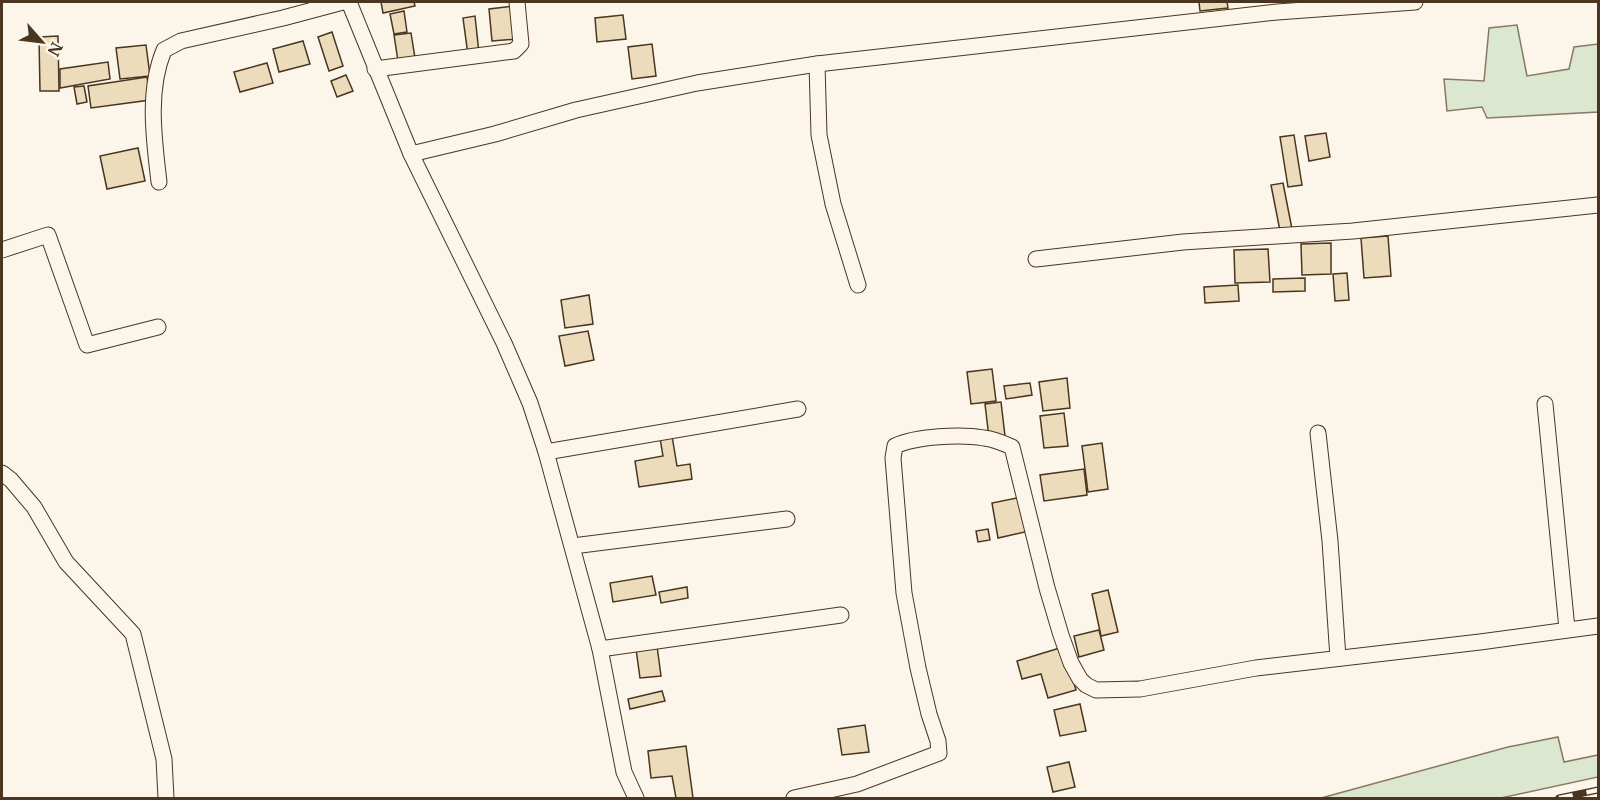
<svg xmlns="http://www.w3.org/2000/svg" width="1600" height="800" font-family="Merriweather,serif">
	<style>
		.green { fill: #dce7d0; stroke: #887966; stroke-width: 1.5 }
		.building { fill: #ecdcbc; stroke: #4a3520; stroke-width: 1.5 }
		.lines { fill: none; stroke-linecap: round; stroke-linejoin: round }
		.minor-casing { stroke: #4a3520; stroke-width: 17 }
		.minor { stroke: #fbf6e9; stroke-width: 15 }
		.rail-casing { stroke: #4a3520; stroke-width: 7 }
		.rail { stroke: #fbf6e9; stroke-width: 4.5; stroke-dasharray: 14; stroke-linecap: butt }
	</style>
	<rect width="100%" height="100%" fill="#fbf6e9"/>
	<g class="green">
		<polygon points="1517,25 1527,76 1569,69 1574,47 1598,44 1598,112 1487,118 1482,107 1447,111 1444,79 1484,81 1489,28"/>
		<polygon points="1558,737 1564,762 1598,755 1598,777 1501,798 1321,798 1508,747"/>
	</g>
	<g class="building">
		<polygon points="381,2 414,2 415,6 383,13"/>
		<polygon points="1199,2 1227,2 1228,8 1200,11"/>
		<polygon points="515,6 518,39 492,41 489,9"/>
		<polygon points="404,11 407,32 394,34 390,14"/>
		<polygon points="623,15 626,39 597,42 595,18"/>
		<polygon points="475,16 479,53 468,55 463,18"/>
		<polygon points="332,32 343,66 329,71 318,37"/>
		<polygon points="411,33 415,58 398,61 394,35"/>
		<polygon points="58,36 59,91 40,91 39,37"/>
		<polygon points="303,41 310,64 279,72 273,49"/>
		<polygon points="652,44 656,76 632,79 628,47"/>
		<polygon points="146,45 150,76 120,79 116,48"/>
		<polygon points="108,62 110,79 60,88 60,69"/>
		<polygon points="267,63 273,83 240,92 234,72"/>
		<polygon points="346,75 353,91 337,97 331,81"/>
		<polygon points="147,77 150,100 91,108 88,86"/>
		<polygon points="84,86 87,102 77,104 74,87"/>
		<polygon points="1326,133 1330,157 1309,161 1305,136"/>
		<polygon points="1294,135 1302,185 1288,187 1280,137"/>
		<polygon points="138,148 145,181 107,189 100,156"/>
		<polygon points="1283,183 1292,229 1280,231 1271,185"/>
		<polygon points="1388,236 1391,276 1364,278 1361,238"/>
		<polygon points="1331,243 1331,274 1302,275 1301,244"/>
		<polygon points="1268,249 1270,282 1235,283 1234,250"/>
		<polygon points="1347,273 1349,300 1335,301 1333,274"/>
		<polygon points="1305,278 1305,291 1273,292 1273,279"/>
		<polygon points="1238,285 1239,301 1205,303 1204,287"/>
		<polygon points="589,295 593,324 565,328 561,300"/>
		<polygon points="588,331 594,360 565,366 559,336"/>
		<polygon points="992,369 996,401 971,404 967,372"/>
		<polygon points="1067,378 1070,408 1043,411 1039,382"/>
		<polygon points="1030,383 1032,395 1006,399 1004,386"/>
		<polygon points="1001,402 1005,436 989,438 985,404"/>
		<polygon points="1064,413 1068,446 1044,448 1040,416"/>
		<polygon points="672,436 677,466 690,464 692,479 639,487 635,461 663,456 660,438"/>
		<polygon points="1102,443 1108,489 1088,492 1082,446"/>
		<polygon points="1084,469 1087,495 1044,501 1040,475"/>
		<polygon points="1022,497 1029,531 998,538 992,503"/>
		<polygon points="988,529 990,540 978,542 976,531"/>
		<polygon points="652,576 656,595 613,602 610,583"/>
		<polygon points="687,587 688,598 661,603 659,592"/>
		<polygon points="1108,590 1118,632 1101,636 1092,594"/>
		<polygon points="1099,630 1104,650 1079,657 1074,636"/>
		<polygon points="657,646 661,676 640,678 636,649"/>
		<polygon points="1063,647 1076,690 1048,698 1041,674 1022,679 1017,661"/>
		<polygon points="662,691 665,701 630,709 628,699"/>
		<polygon points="1080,704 1086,731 1060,736 1054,710"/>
		<polygon points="865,725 869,752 842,755 838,729"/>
		<polygon points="686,746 693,798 676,798 672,776 651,778 648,751"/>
		<polygon points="1069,762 1075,787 1053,792 1047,767"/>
	</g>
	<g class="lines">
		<g class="minor-casing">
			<g id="minor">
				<polyline points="349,2 411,154 504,343 530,403 546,452 600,649 624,772 636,798"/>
				<polyline points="817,64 819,135 833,204 858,285"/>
				<polyline points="375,69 514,51 521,44 517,2"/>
				<polyline points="411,154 495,134 576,110 697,83 817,64 1277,12 1415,2"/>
				<path d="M159,182C154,139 147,91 164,50L181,41L283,18L343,2"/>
				<polyline points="2,250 48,235 87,345 158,327"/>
				<polyline points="1036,259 1183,242 1353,231 1598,205"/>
				<polyline points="1545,404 1567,629"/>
				<polyline points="1318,433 1330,541 1338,658"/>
				<polyline points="546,452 798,409"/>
				<polyline points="2,473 11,480 34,507 66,562 133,634 164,759 166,798"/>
				<polyline points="573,546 787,519"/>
				<polyline points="600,649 841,615"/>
				<path d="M794,798L857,784L939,753L938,741L929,714L918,668L904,593L893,458L895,446C916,436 961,434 984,438C994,439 1003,443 1012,447L1047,588L1061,635L1071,663L1080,679L1086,685L1096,690L1140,689L1256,668L1480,642L1598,626"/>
			</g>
		</g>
		<use href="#minor" class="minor"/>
		<g class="rail-casing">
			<polyline id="rail" points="1559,798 1598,790"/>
		</g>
		<use href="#rail" class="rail"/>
	</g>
	<rect width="1600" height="800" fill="none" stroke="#4a3520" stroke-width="6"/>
	<g transform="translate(42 42) rotate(118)" stroke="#fbf6e9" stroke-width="4.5" paint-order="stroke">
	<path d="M0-4.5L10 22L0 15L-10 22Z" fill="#4a3520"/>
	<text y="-9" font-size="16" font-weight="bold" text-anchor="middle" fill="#4a3520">N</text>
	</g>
</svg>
